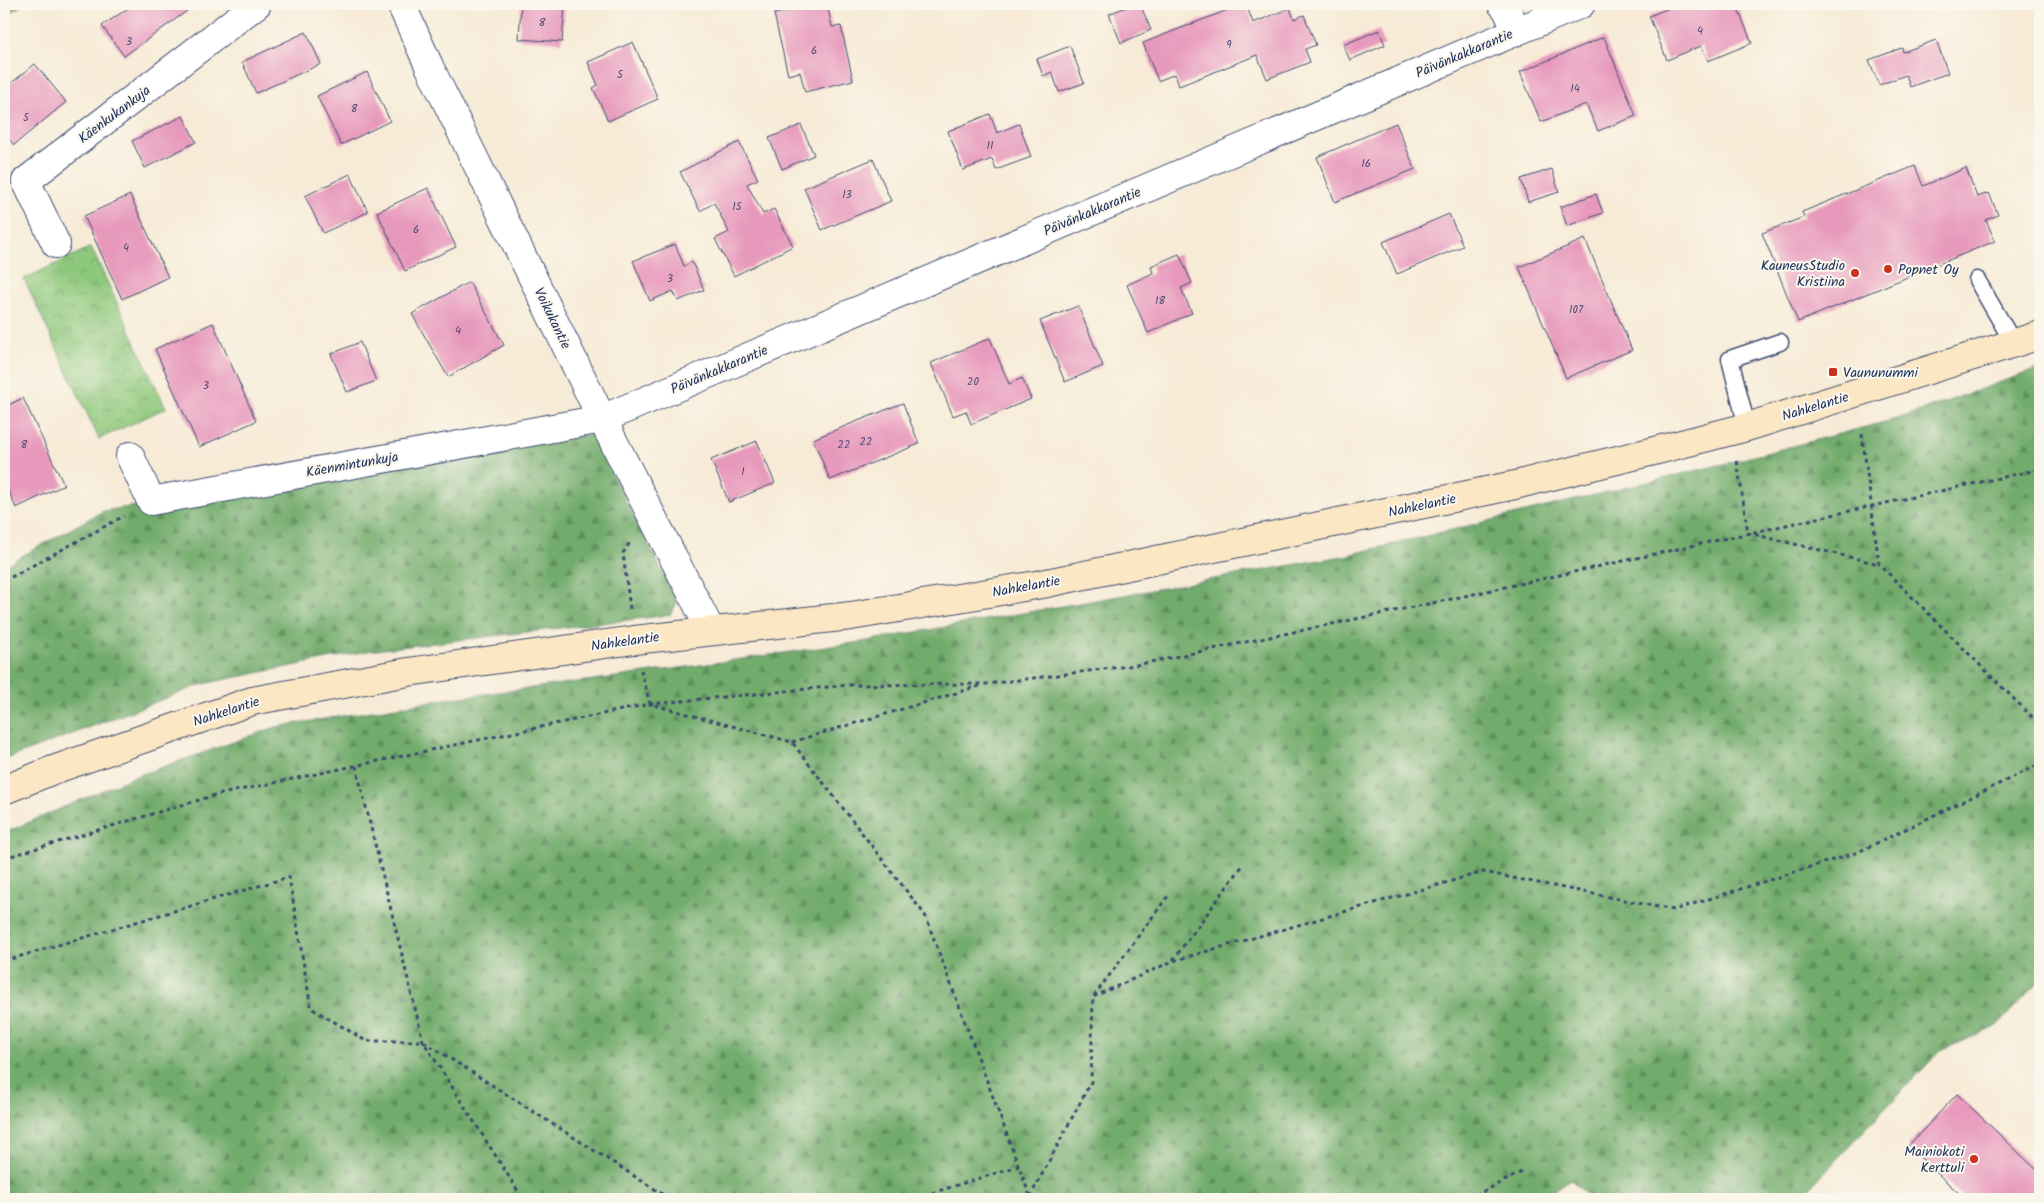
<svg xmlns="http://www.w3.org/2000/svg" width="2044" height="1203" font-family="Kalam,sans-serif">
	<style>
		.forest { fill: url(#forest-firs); stroke: #466e65 }
		.park { fill: url(#park-crowns); stroke: #547c6d }
		.building { fill: #e799bc }
		.lines { fill: none; stroke-linecap: round; stroke-linejoin: round }
		.lane-casing { stroke: #3c4b70; stroke-width: 19 }
		.street-casing { stroke: #3c4b70; stroke-width: 30 }
		.secondary-casing { stroke: #3c4b70; stroke-width: 30 }
		.path { stroke: #3c4b70; stroke-width: 3; stroke-dasharray: 4 4; stroke-linecap: butt }
		.lane { stroke: #fff; stroke-width: 16 }
		.street { stroke: #fff; stroke-width: 28 }
		.secondary { stroke: #fbe7c3; stroke-width: 28 }
		.poi-dot { fill: #c8321e; stroke: #fbf7ec; stroke-width: 2 }
		.labels { text-anchor: middle; stroke-width: 4; stroke-linejoin: round; paint-order: stroke }
		.number-label { font-size: 11px; fill: #4e4a76 }
		.street-label { font-size: 14px; fill: #1b2f5e; stroke: #fbf7ec }
		.poi-label { font-size: 14px; fill: #1b2f5e; stroke: #fbf7ec; text-anchor: end }
	</style>
	<defs>
		<pattern id="forest-firs" width="22" height="20" patternUnits="userSpaceOnUse" patternTransform="scale(1.25)"><rect width="22" height="20" fill="#72ac6c"/><path d="M5 1l3.5 6h-7zM16 11l3.5 6h-7z" fill="#5d8c5c"/></pattern>
		<pattern id="park-crowns" width="20" height="18" patternUnits="userSpaceOnUse" patternTransform="scale(1.25)"><rect width="20" height="18" fill="#8ec87c"/><path d="M2 6a3 3 0 1 1 6 0M12 15a3 3 0 1 1 6 0" fill="none" stroke="#73a369"/></pattern>
	</defs>
	<rect width="100%" height="100%" fill="#fbf7ec"/>
	<filter id="ink" filterUnits="userSpaceOnUse"><feTurbulence type="fractalNoise" baseFrequency=".02" numOctaves="2"/><feDisplacementMap in="SourceGraphic" scale="10" xChannelSelector="R" yChannelSelector="G"/><feConvolveMatrix kernelMatrix="1 2 1 2 8 2 1 2 1" color-interpolation-filters="sRGB"/></filter>
	<filter id="wash" filterUnits="userSpaceOnUse"><feTurbulence type="fractalNoise" baseFrequency=".0096" numOctaves="4" result="noise"/><feDisplacementMap in="SourceGraphic" scale="20" xChannelSelector="R" yChannelSelector="G"/><feGaussianBlur stdDeviation="1.12" result="paint"/><feColorMatrix in="noise" values="0 0 0 0 0 0 0 0 0 0 0 0 0 0 0 0 0 1.4 0 .05"/><feComposite in="paint" operator="in"/></filter>
	<g filter="url(#wash)">
		<rect width="100%" height="100%" fill="#f7ebd7"/>
		<g class="forest">
			<polygon points="4,4 23,4 4,18"/>
			<polygon points="2040,368 2040,980 1996,1027 1941,1050 1799,1199 1592,1199 1571,1180 1539,1199 4,1199 4,833 131,778 276,727 438,700 617,677 867,641 1348,555 1731,462 1900,418"/>
			<polygon points="591,434 670,586 677,603 670,615 367,651 203,684 4,760 4,566 103,511"/>
		</g>
		<polygon class="park" points="91,247 166,408 99,439 24,279"/>
		<g id="blocks">
			<g class="building">
				<polygon points="134,4 182,4 187,11 124,56 102,26"/>
				<polygon points="521,4 565,4 562,42 519,39"/>
				<polygon points="815,4 827,4 832,27 841,26 853,80 805,92 800,72 788,75 774,14"/>
				<polygon points="1133,4 1140,4 1151,30 1121,43 1109,14"/>
				<polygon points="1243,4 1246,4 1253,23 1290,8 1294,19 1304,15 1316,45 1305,49 1310,62 1267,79 1257,55 1179,86 1175,74 1158,81 1143,43"/>
				<polygon points="1679,4 1736,4 1752,43 1708,61 1701,46 1667,60 1649,16"/>
				<polygon points="1379,30 1385,45 1350,60 1343,45"/>
				<polygon points="306,32 321,64 256,93 242,62"/>
				<polygon points="1604,37 1636,116 1598,131 1586,104 1541,122 1520,72"/>
				<polygon points="1936,40 1948,73 1910,87 1906,75 1879,85 1869,60 1902,48 1903,52"/>
				<polygon points="633,42 658,99 608,121 593,88 598,85 588,62"/>
				<polygon points="1070,46 1084,83 1059,92 1052,72 1043,76 1037,59"/>
				<polygon points="35,64 66,102 14,145 4,133 4,89"/>
				<polygon points="367,72 390,121 341,145 317,96"/>
				<polygon points="990,114 997,133 1019,124 1031,157 996,170 992,159 963,170 948,131"/>
				<polygon points="183,116 196,142 145,168 132,141"/>
				<polygon points="1396,123 1415,169 1335,202 1317,157"/>
				<polygon points="801,125 814,155 782,169 769,138"/>
				<polygon points="739,142 758,179 747,184 763,214 774,209 793,246 734,276 715,239 729,232 714,203 700,211 680,172"/>
				<polygon points="873,159 891,201 822,230 804,188"/>
				<polygon points="1915,166 1923,186 1966,168 1977,197 1989,193 1998,215 1986,220 1995,241 1798,322 1762,233 1804,217 1802,212"/>
				<polygon points="1552,169 1559,192 1528,202 1521,179"/>
				<polygon points="350,174 368,212 323,233 305,196"/>
				<polygon points="428,188 456,247 405,271 377,212"/>
				<polygon points="1596,194 1603,213 1567,226 1560,207"/>
				<polygon points="130,195 168,277 122,299 84,216"/>
				<polygon points="1449,214 1463,246 1397,274 1383,242"/>
				<polygon points="1585,239 1632,350 1566,378 1519,267"/>
				<polygon points="675,244 684,266 692,262 704,290 678,301 673,291 650,301 633,261"/>
				<polygon points="1179,254 1192,283 1181,288 1192,313 1148,333 1127,285 1153,273 1151,266"/>
				<polygon points="469,282 504,345 448,377 412,314"/>
				<polygon points="1078,306 1103,366 1065,382 1040,321"/>
				<polygon points="213,323 256,421 199,447 155,349"/>
				<polygon points="990,338 1009,384 1022,378 1031,399 971,424 966,411 953,416 931,363"/>
				<polygon points="360,342 376,381 347,392 331,354"/>
				<polygon points="23,398 64,485 16,508 4,481 4,407"/>
				<polygon points="903,403 919,444 830,480 813,439"/>
				<polygon points="757,441 775,483 729,502 711,460"/>
				<polygon points="1957,1094 2040,1173 2040,1199 1965,1199 1908,1146"/>
			</g>
		</g>
	</g>
	<g filter="url(#ink)">
		<use href="#blocks" fill-opacity="0" stroke="#3c4b70" stroke-width="1"/>
		<g class="lines">
			<g class="lane-casing">
				<g id="lane">
					<polyline points="1977,280 2014,344"/>
					<polyline points="1747,427 1730,359 1780,342"/>
				</g>
			</g>
			<g class="street-casing">
				<g id="street">
					<polyline points="401,4 430,68 602,419 711,631"/>
					<polyline points="1502,4 1505,6 1517,31"/>
					<polyline points="56,244 26,181 257,4"/>
					<polyline points="130,456 151,501 602,419 1581,4"/>
				</g>
			</g>
			<g class="secondary-casing">
				<polyline id="secondary" points="4,790 53,770 252,701 408,672 634,640 851,616 1042,584 1515,485 1650,452 1747,427 2040,335"/>
			</g>
			<g class="path">
				<polyline points="1862,434 1879,564 2040,725"/>
				<polyline points="1737,461 1748,533 1879,564"/>
				<polyline points="4,581 124,516"/>
				<polyline points="630,609 623,553 631,541"/>
				<polyline points="641,670 650,704 792,742 925,915 1031,1199"/>
				<polyline points="792,742 983,685"/>
				<polyline points="356,766 423,1041 523,1199"/>
				<polyline points="4,858 216,795 650,704 849,685 986,684 1136,665 1442,601 2040,469"/>
				<polyline points="1173,960 1243,865"/>
				<polyline points="4,961 289,877 311,1008 366,1041 423,1041 670,1199"/>
				<polyline points="1094,996 1168,896"/>
				<polyline points="1030,1197 1091,1082 1093,997 1173,961 1483,872 1674,910 1858,852 2040,764"/>
				<polyline points="926,1199 935,1192 1019,1166"/>
				<polyline points="1468,1199 1522,1172"/>
			</g>
			<use href="#lane" class="lane"/>
			<use href="#street" class="street"/>
			<use href="#secondary" class="secondary"/>
		</g>
	</g>
	<g class="poi-dot">
		<circle cx="1888" cy="269" r="5"/>
		<circle cx="1855" cy="273" r="5"/>
		<rect x="1828" y="367" width="10" height="10" rx="2.5"/>
		<circle cx="1974" cy="1159" r="5"/>
	</g>
	<g class="labels">
		<g class="number-label">
			<text x="542" y="26">8</text>
			<text x="1700" y="34">4</text>
			<text x="129" y="45">3</text>
			<text x="1229" y="48">9</text>
			<text x="814" y="54">6</text>
			<text x="620" y="78">5</text>
			<text x="1575" y="92">14</text>
			<text x="354" y="112">8</text>
			<text x="26" y="121">5</text>
			<text x="990" y="149">11</text>
			<text x="1366" y="167">16</text>
			<text x="847" y="198">13</text>
			<text x="737" y="210">15</text>
			<text x="416" y="233">6</text>
			<text x="126" y="251">4</text>
			<text x="670" y="282">3</text>
			<text x="1160" y="304">18</text>
			<text x="1576" y="313">107</text>
			<text x="458" y="334">4</text>
			<text x="973" y="385">20</text>
			<text x="206" y="389">3</text>
			<text x="866" y="445">22</text>
			<text x="24" y="448">8</text>
			<text x="844" y="448">22</text>
			<text x="743" y="475">1</text>
		</g>
		<g class="street-label">
			<text transform="translate(1464 53) rotate(-23)" y="5">Päivänkakkarantie</text>
			<text transform="translate(114 114) rotate(-37)" y="5">Käenkukankuja</text>
			<text transform="translate(1092 211) rotate(-23)" y="5">Päivänkakkarantie</text>
			<text transform="translate(553 318) rotate(64)" y="5">Voikukantie</text>
			<text transform="translate(719 369) rotate(-23)" y="5">Päivänkakkarantie</text>
			<text transform="translate(1815 406) rotate(-17)" y="5">Nahkelantie</text>
			<text transform="translate(352 464) rotate(-10)" y="5">Käenmintunkuja</text>
			<text transform="translate(1422 505) rotate(-12)" y="5">Nahkelantie</text>
			<text transform="translate(1026 586) rotate(-10)" y="5">Nahkelantie</text>
			<text transform="translate(625 641) rotate(-8)" y="5">Nahkelantie</text>
			<text transform="translate(226 711) rotate(-18)" y="5">Nahkelantie</text>
		</g>
		<g class="poi-label">
			<text x="1845" y="270">KauneusStudio<tspan x="1845" dy="16">Kristiina</tspan></text>
			<text x="1898" y="274" text-anchor="start">Popnet Oy</text>
			<text x="1843" y="377" text-anchor="start">Vaununummi</text>
			<text x="1964" y="1156">Mainiokoti<tspan x="1964" dy="16">Kerttuli</tspan></text>
		</g>
	</g>
	<rect width="2044" height="1203" fill="none" stroke="#fbf7ec" stroke-width="20"/>
</svg>
